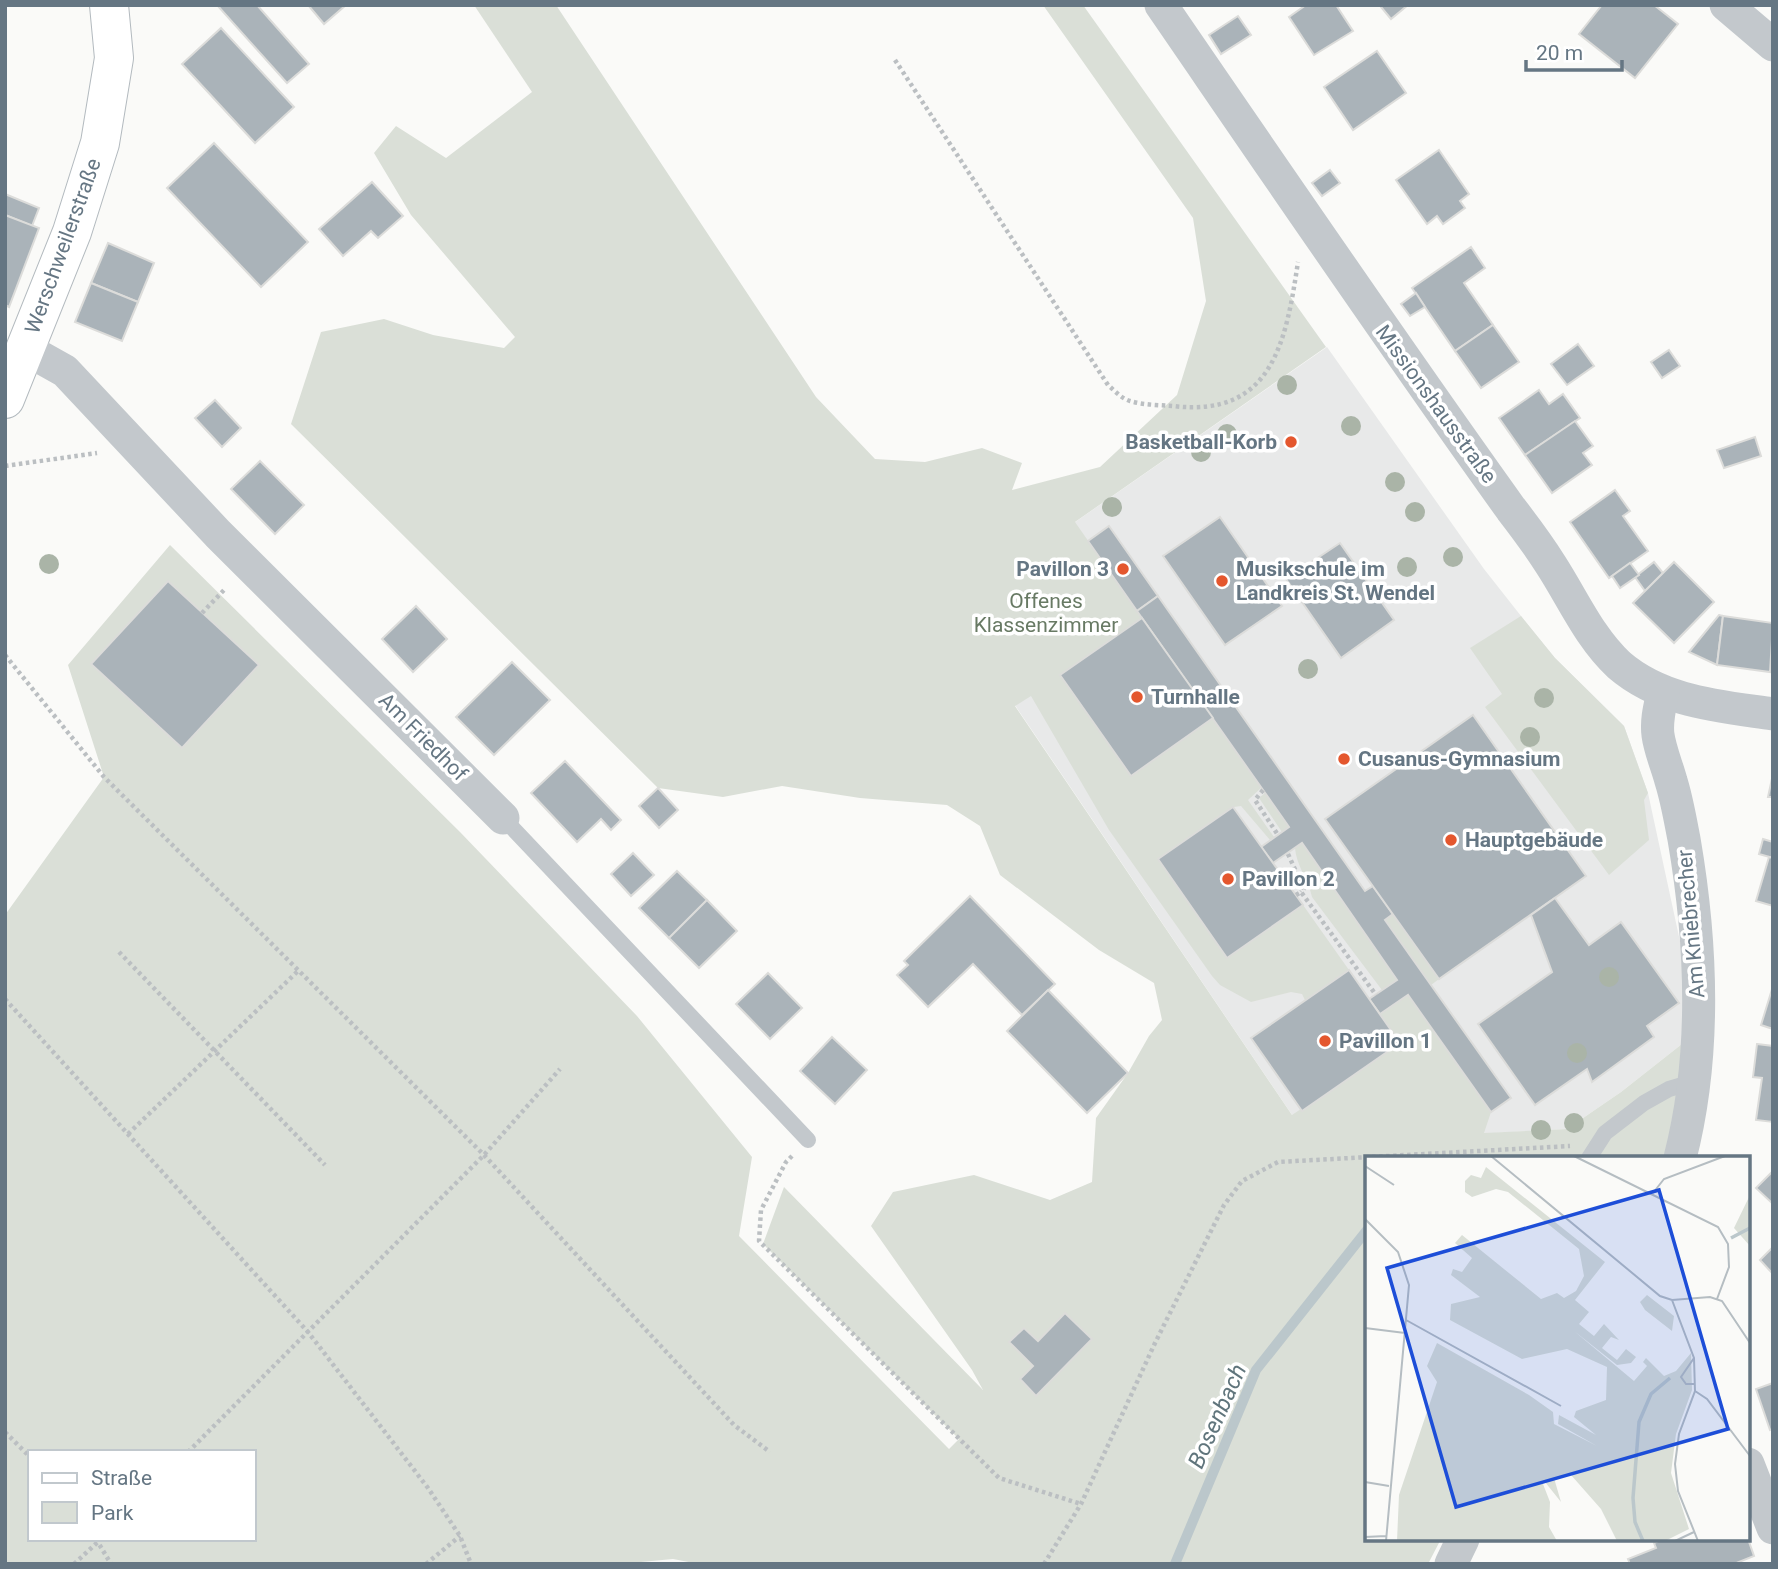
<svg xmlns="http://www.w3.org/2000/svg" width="1778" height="1569" font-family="Roboto,sans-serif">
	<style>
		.built { fill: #e8e9e9 }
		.green { fill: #dadfd7; fill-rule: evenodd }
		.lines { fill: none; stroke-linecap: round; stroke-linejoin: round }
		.stream { stroke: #bbc7cb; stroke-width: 10 }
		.building { fill: #aab3b9; stroke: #dcdcda; stroke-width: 2 }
		.secondary-casing { stroke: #b3babf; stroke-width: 40 }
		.path { stroke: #bbbfc2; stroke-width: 4.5; stroke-dasharray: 3.5 3.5; stroke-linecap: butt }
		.service { stroke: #c3c8cc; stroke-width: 16 }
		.minor { stroke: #c3c8cc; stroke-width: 33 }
		.secondary { stroke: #fff; stroke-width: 38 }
		.tree { fill: #aab4a7 }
		.poi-dot { fill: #e4572e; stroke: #fff; stroke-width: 2.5 }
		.labels { text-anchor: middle; stroke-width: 7; stroke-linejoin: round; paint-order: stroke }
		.street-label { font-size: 21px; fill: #657683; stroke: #fff }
		.poi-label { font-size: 21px; font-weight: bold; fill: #657683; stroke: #fff; text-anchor: start }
		.park-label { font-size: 21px; fill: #687a64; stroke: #fff }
		.water-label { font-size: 23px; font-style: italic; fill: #60757c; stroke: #fff }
		.inset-river { fill: none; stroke: #bbc7cb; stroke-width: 3.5 }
		.inset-road { fill: none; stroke: #b5bdc2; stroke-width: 2 }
		.view { fill: #1d4ed8; fill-opacity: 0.15; stroke: #1d4ed8; stroke-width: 3.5 }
		.inset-edge { fill: none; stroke: #657683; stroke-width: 3.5 }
	</style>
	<rect width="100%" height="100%" fill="#fafaf8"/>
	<polygon class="built" points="1327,347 1484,569 1521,616 1555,658 1624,726 1648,793 1697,1020 1687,1040 1621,1092 1567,1129 1311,1143 950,609"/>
	<g class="green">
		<path d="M474,5H556L816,397L875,459L925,462L982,448L1022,463L1012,490L1100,467L1177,395L1206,301L1193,218L1043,5H1083L1326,347L1075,522L1142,618L1060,675L1131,776L1213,718L1261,788L1248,800L1274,837L1270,840L1241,806L1234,807L1158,860L1227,958L1303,905L1349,970L1305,1000L1302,994L1291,992L1251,1002L1220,985L1212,976L1109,830L1031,696L1015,706L1292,1115L1399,1043L1380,1014L1408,995L1491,1112L1484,1133L1567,1129L1621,1092L1687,1040L1669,1158H1367V1539H1441L1428,1564H699L673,1559L641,1562L640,1564H5V915L104,777L68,665L170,545L460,832L637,1016L752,1157L739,1236L949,1449L959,1439L763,1244L784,1187L983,1390L972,1370L871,1226L893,1192L974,1175L1050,1200L1092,1182L1096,1118L1128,1073L1149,1036L1162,1020L1154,983L1099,950L1000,875L980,826L947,805L860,798L782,786L723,797L658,788L291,424L321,332L384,319L433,335L504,348L515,337L411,215L374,153L396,126L446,158L532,92ZM30,1452H254V1539H30Z"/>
		<polygon points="1521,616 1555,658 1624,726 1648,793 1644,800 1649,840 1609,875 1485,707 1502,694 1470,648"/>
		<polygon points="1265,793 1289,827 1282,832 1259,798"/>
		<path d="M1302,843L1397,980L1382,990L1312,897C1309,881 1296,865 1295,848Z"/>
		<polygon points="1393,914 1439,979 1431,985 1385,920"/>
	</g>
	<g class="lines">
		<polyline class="stream" points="1175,1564 1256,1370 1367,1230"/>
	</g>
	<g class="building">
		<polygon points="217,5 257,5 309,64 287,83"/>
		<polygon points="308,5 346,5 324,24"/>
		<polygon points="1306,5 1336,5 1353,31 1314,55 1289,17"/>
		<polygon points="1384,5 1408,5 1391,19 1381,7"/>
		<polygon points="1602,5 1654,5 1678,24 1635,78 1579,34"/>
		<polygon points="1238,16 1251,35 1221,54 1209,35"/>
		<polygon points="221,28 294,107 255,143 182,64"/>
		<polygon points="1377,51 1406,93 1353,130 1324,87"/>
		<polygon points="214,143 308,242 261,287 167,188"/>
		<polygon points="1439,150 1469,194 1460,201 1465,208 1443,224 1437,216 1427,224 1396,180"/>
		<polygon points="1330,170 1340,183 1322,196 1312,183"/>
		<polygon points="372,182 403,216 378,238 371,231 343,256 319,229"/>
		<polygon points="5,194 39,208 32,226 5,215"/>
		<polygon points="5,215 39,228 9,307 5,305"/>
		<polygon points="108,243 154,263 138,302 91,283"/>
		<polygon points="1471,247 1485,268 1464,283 1493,325 1455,351 1412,288"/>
		<polygon points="91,283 138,302 122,341 75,322"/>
		<polygon points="1416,293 1425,307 1410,316 1401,304"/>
		<polygon points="1493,325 1519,362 1481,388 1455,351"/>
		<polygon points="1578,344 1594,366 1567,385 1551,364"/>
		<polygon points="1669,350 1680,366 1662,378 1651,362"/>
		<polygon points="1539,390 1549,404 1563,394 1580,418 1525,455 1499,418"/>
		<polygon points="215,400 241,428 222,447 195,418"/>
		<polygon points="1575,421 1593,446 1583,453 1592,465 1552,493 1525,455"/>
		<polygon points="1755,437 1761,456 1724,468 1717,450"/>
		<polygon points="260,461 304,505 275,534 231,489"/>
		<polygon points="1615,490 1630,511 1623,516 1648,551 1609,578 1570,522"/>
		<polygon points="1220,517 1282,606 1225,645 1163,556"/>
		<polygon points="1109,526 1158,596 1137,611 1088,541"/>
		<polygon points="1340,543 1394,620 1341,658 1286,579"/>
		<polygon points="1654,562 1663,573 1645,591 1635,577"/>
		<polygon points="1674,562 1714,602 1674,643 1633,603"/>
		<polygon points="1630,563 1639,575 1620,588 1612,576"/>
		<polygon points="168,581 259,665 182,748 91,664"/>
		<polygon points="1158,596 1365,891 1373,886 1393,914 1385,920 1511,1098 1491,1112 1408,995 1380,1014 1369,999 1397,980 1302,843 1273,863 1261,847 1289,827 1137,611"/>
		<polygon points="416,606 447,639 413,672 382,639"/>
		<polygon points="1719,615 1723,616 1717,665 1689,652"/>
		<polygon points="1723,616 1773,623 1770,672 1717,665"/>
		<polygon points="1142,618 1213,718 1131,776 1060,675"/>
		<polygon points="512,662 550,700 494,755 456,717"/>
		<polygon points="1473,715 1586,876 1439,979 1325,819"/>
		<polygon points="565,761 621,820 611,830 601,819 577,842 531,793"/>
		<polygon points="1773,774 1773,797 1768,797"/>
		<polygon points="658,788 678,810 659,828 639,806"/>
		<polygon points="1233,807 1303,905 1227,958 1158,859"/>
		<polygon points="1763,839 1773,842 1773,858 1759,854"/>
		<polygon points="633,853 654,875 631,896 611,874"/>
		<polygon points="1769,857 1773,858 1773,906 1756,901"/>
		<polygon points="677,871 707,900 669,938 639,908"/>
		<polygon points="970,896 1055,984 1022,1015 973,964 928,1007 897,975 908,965 904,961"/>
		<polygon points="1555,898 1589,945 1621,922 1679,1003 1647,1026 1654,1037 1592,1082 1587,1069 1535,1105 1478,1024 1552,972 1531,915"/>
		<polygon points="707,900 737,931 699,968 669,938"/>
		<polygon points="1349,970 1400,1043 1302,1111 1251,1038"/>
		<polygon points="768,973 802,1008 770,1039 736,1004"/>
		<polygon points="1773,986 1773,1029 1761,1025"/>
		<polygon points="1048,990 1128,1073 1087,1113 1007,1031"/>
		<polygon points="832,1037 867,1070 835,1104 800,1071"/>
		<polygon points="1757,1044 1773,1046 1773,1122 1756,1120 1762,1078 1753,1077"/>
		<polygon points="1771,1173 1773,1175 1773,1204 1756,1188"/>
		<polygon points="1773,1247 1773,1274 1760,1260"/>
		<polygon points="1065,1313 1092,1339 1036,1396 1020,1379 1033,1366 1009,1342 1024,1328 1038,1341"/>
		<polygon points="1773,1383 1773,1429 1770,1430 1756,1389"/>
		<polygon points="1663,1539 1748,1539 1754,1556 1734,1564 1630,1564 1628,1559 1656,1548 1654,1543"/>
	</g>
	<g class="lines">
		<g class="secondary-casing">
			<polyline id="secondary" points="5,399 72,232 100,143 114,58 109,5"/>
		</g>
		<g class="path">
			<path d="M895,60L1108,385C1115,391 1122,399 1130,401C1143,405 1159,405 1173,406C1273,418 1286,341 1298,262"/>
			<polyline points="5,466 97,453"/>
			<polyline points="202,613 226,588"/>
			<polyline points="5,655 104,777 484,1155 734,1425 770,1452"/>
			<polyline points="1263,790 1255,800 1278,835"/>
			<polyline points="1288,854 1304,889 1301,892"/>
			<polyline points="1296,895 1301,892 1376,995"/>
			<polyline points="119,952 325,1165"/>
			<polyline points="5,999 308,1332 428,1488 460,1536 471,1564"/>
			<polyline points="128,1134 299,970"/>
			<polyline points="792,1156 786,1162 761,1210 759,1241 999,1478 1081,1504"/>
			<polyline points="5,1432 30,1457"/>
			<polyline points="188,1452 484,1155 560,1069"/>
			<polyline points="96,1539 111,1564"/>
			<polyline points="74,1564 101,1539"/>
			<polyline points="426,1564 460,1536"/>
			<polyline points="1044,1564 1081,1504 1155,1343 1224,1205 1242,1181 1278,1162 1570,1146"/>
		</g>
		<g class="service">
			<polyline points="503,818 808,1140"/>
			<polyline points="1589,1158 1605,1133 1644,1103 1669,1089 1696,1081"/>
		</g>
		<g class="minor">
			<path d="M1161,5C1277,174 1392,343 1511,509C1525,527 1539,546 1551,565C1573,599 1589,637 1619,665C1662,702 1719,706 1773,714"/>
			<polyline points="1726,5 1773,45"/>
			<polyline points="24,352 40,357 65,371 218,534 503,818"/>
			<path d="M1663,692C1660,706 1656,720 1658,735C1660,750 1667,766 1671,781C1677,800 1680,819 1684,839C1702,944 1707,1053 1680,1158"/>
			<polyline points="1748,1464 1773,1528"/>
			<polyline points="1451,1564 1463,1539"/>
		</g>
		<use href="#secondary" class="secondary"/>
	</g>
	<g class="tree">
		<circle cx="1287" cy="385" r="10"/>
		<circle cx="1351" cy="426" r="10"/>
		<circle cx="1227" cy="434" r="10"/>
		<circle cx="1201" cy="452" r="10"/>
		<circle cx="1395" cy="482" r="10"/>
		<circle cx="1112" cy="507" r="10"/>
		<circle cx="1415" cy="512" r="10"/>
		<circle cx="1453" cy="557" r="10"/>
		<circle cx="49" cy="564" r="10"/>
		<circle cx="1407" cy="567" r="10"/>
		<circle cx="1308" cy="669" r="10"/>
		<circle cx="1544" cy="698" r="10"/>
		<circle cx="1530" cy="737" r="10"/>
		<circle cx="1609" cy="977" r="10"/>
		<circle cx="1577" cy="1053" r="10"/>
		<circle cx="1574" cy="1123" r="10"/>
		<circle cx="1541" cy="1130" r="10"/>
	</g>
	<g class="poi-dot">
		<circle cx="1291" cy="442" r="7"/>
		<circle cx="1123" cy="569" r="7"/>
		<circle cx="1222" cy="581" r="7"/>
		<circle cx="1137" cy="697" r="7"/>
		<circle cx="1344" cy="759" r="7"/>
		<circle cx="1451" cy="840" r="7"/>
		<circle cx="1228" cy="879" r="7"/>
		<circle cx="1325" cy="1041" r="7"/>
	</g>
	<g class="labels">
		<g class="street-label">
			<text transform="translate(63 246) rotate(-70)" y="7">Werschweilerstraße</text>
			<text transform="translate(1436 404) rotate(54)" y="7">Missionshausstraße</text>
			<text transform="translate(423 737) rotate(45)" y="7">Am Friedhof</text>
			<text transform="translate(1691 924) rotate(-95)" y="7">Am Kniebrecher</text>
		</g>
		<g class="poi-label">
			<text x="1277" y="449" text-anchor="end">Basketball-Korb</text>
			<text x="1109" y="576" text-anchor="end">Pavillon 3</text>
			<text x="1236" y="576">Musikschule im<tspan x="1236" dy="24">Landkreis St. Wendel</tspan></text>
			<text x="1151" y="704">Turnhalle</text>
			<text x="1358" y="766">Cusanus-Gymnasium</text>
			<text x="1465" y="847">Hauptgebäude</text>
			<text x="1242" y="886">Pavillon 2</text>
			<text x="1339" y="1048">Pavillon 1</text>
		</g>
		<g class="park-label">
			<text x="1046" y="608">Offenes<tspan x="1046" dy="24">Klassenzimmer</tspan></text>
		</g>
		<g class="water-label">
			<text transform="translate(1217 1416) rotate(-66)" y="8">Bosenbach</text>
		</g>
	</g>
	<g transform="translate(1365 1156)">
		<rect width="385" height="385" fill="#fafaf8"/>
		<path d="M121,11L240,106L210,144L224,156L214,168L229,180L239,168L254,184L246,181L237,192L252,204L261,193L271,201L266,207L252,209L209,175L269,225L282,210L278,206L281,202L299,220L311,215L326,197L327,234L311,278L306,317L324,373L300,385H252L236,353L206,319L189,322L196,346L180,326L178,328L185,346L184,371L192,385H32L34,339L72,226L62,210L72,187L164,239L188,256L189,268L232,290L193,268L194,259L231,279L209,261L211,255L241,244L242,211L202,193L157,203L85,164L86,148L115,141L86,119L88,113L97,116L107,102L90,87L97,79L176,143L192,137L199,142L211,135L219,120L214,93L143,36L131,33L107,41L100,36V25L106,19L116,22ZM385,39V90L369,72ZM282,139L309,160L307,175L280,154L275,146Z" fill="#dadfd7"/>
		<path class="inset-river" d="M366,82L385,72M278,385L270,366L268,342L274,266L286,238L305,222"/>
		<path class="inset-road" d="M126,0L295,140L307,144L345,141L357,145L385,187M209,0L353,71L363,88L364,111L352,143M0,10L29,29M288,37L299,23L360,0M0,63L33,96L44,129L21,385M307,144L329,202L330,235L314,278L310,308L313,335L333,385M41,164L196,250M0,172L40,177M329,202L316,221L321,228H330M330,235L342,243L385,300M0,326L24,330M0,381L21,380M310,385L329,376"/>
		<path class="view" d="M294,34L363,273L91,351L22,112Z"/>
		<rect width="385" height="385" class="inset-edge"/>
	</g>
	<rect width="1778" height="1569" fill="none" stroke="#657683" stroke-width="14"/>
	<rect x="28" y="1450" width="228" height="91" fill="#ffffff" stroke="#c1c8cd" stroke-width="2"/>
	<rect x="42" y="1473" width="35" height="10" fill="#ffffff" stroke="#c1c8cd" stroke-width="2"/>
	<text x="91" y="1485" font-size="21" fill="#657683">Straße</text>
	<rect x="42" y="1502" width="35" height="21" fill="#dadfd7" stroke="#c1c8cd" stroke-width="2"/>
	<text x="91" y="1520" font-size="21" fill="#657683">Park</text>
	<path d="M1526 60v10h96v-10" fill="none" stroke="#657683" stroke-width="3.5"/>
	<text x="1536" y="60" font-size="21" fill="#657683" stroke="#ffffff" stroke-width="5" paint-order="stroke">20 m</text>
</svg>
